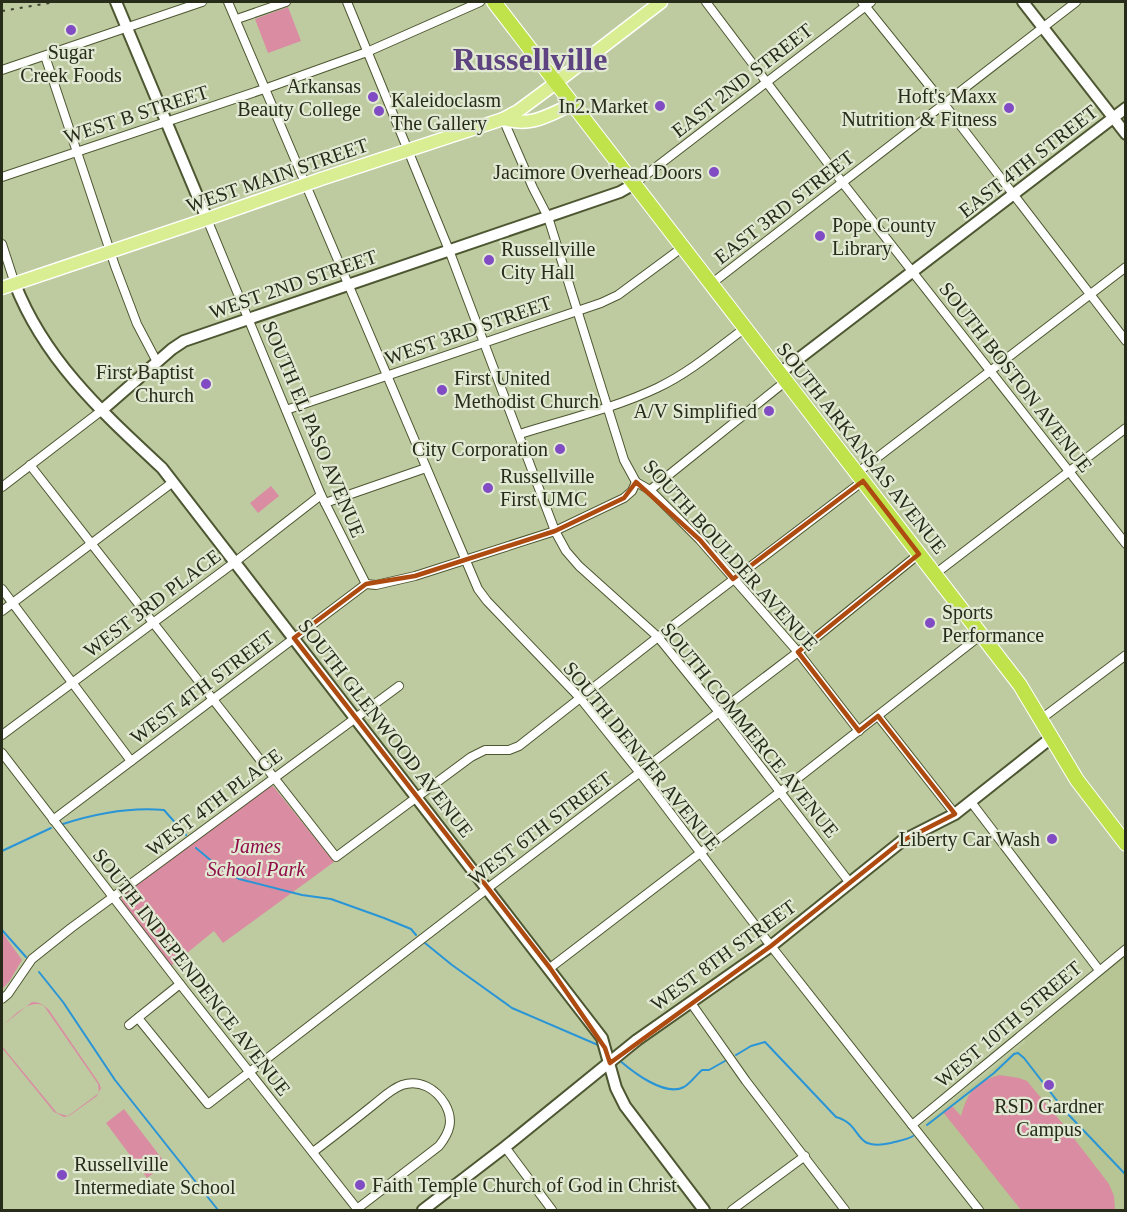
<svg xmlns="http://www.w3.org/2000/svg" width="1127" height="1212" font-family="Georgia,serif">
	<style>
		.built { fill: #b6c593 }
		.park { fill: #da8ca2 }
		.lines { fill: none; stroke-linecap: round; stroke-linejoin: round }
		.stream { stroke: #2a95d6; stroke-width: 2 }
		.street-casing { stroke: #4d5731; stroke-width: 10 }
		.secondary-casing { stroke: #4d5731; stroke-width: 14 }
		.primary-casing { stroke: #fff; stroke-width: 15 }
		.highway-casing { stroke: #fff; stroke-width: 16 }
		.street { stroke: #fff; stroke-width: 8 }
		.secondary { stroke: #fff; stroke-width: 10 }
		.primary { stroke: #d9ee93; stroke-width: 12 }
		.highway { stroke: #c0e24b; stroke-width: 14 }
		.rail { stroke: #3d432e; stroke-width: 2; stroke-dasharray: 3 6; stroke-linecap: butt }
		.marked { fill: none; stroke: #ae4b10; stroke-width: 4.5; stroke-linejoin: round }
		.poi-dot { fill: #814bc3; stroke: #e2e9d3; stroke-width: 2 }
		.labels { text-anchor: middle; stroke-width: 4.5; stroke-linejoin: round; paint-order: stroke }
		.poi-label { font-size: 20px; fill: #262b1a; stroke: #e2e9d3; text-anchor: end }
		.street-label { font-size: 20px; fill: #262b1a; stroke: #e2e9d3 }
		.park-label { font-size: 20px; font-style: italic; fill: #900d49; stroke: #e2e9d3 }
		.town-label { font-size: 32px; font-weight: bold; fill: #5d4481; stroke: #e2e9d3 }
	</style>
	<rect width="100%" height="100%" fill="#becba1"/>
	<polygon class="built" points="1125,953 1125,1210 983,1210 919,1128 1026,1042 1023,1038"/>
	<g class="park">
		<polygon points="288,7 301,41 268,53 255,19"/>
		<polygon points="271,486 279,496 258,513 250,503"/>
		<polygon points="273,786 334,862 223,943 214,931 171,966 122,903 121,896 266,788"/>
		<polygon points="2,932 22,960 9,982 2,989"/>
		<path d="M32,1002C40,1002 44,1005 49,1010L99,1083L101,1088L97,1096L69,1116L64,1117L54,1112L2,1048V1046L57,1113L68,1116L99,1093L98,1084L44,1006C29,998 13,1017 2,1026Z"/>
		<path d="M999,1075L1019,1078L1027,1081L1063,1124L1109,1184L1114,1196L1115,1210H1021L943,1112L952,1106L961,1116C968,1092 974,1083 999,1075Z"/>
		<polygon points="124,1109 166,1164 147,1178 106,1123"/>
	</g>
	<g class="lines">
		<g class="stream">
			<path d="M63,824C94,814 131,807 164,810L186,835"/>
			<polyline points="196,848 220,868 239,879 302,895 331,899 384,918 411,929 416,935"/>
			<polyline points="2,851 51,828"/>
			<polyline points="2,930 26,957"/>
			<polyline points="425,943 452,965 512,1008 598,1045"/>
			<polyline points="39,972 63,1002 115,1080 218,1210"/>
			<path d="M736,1055L751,1046L765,1042L836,1117C865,1125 851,1152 891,1143C898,1141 906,1140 913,1136"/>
			<path d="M619,1060C633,1072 665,1097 684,1087C691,1083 696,1075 702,1070H709L725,1061"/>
			<polyline points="927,1125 994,1073 1014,1054 1018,1053 1024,1058 1065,1111 1126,1175"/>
		</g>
		<g class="street-casing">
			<g id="street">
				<polyline points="228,2 478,589 487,601 580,698 640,773 771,946 979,1210"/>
				<polyline points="347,2 449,250 555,531 566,551 579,566 658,637 718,711 850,883"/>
				<polyline points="706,2 842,182 1126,544"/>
				<polyline points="862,2 944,104 1126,341"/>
				<polyline points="237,19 286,2"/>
				<polyline points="45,56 115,266 137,324 157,362"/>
				<polyline points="2,70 202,2"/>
				<polyline points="503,119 533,188 548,217 624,460 636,482 650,490 700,540 798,652 859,731"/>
				<polyline points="2,177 267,88 367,52 480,2"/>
				<polyline points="634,184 871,2"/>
				<polyline points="207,219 321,495 366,584"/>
				<polyline points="2,244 15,284"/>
				<polyline points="711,284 1076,2"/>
				<polyline points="286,410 601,303 618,295 683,247"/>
				<path d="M520,434C564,420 615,408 657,388C689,373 717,349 745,328"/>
				<polyline points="30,465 336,857 471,757 485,750 509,750 519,746 658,637 863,481"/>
				<polyline points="857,473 1126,267"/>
				<polyline points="2,487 101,411"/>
				<polyline points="650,490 786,381"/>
				<polyline points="325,503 426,468"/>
				<polyline points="935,574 1126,428"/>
				<polyline points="2,589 131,761"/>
				<polyline points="2,611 173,482"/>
				<polyline points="878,716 955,814"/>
				<polyline points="1041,719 1126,655"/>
				<polyline points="2,735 235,562 321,495"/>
				<polyline points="2,753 180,984 358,1210"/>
				<polyline points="971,802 1099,970"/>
				<polyline points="53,820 366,584 376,585 415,576 555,531 624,498 632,491 636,482"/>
				<polyline points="550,968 780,792 981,635"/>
				<polyline points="2,999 8,994 32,959 71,928 399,686"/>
				<polyline points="691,1003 746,1081 845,1210"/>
				<polyline points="138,1018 208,1104 488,888 798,652 919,554"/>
				<polyline points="129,1025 180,984"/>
				<polyline points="912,1125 1126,949"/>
				<polyline points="505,1147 552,1210"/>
				<path d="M313,1152C333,1137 352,1122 372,1106C381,1099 391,1089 402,1085C420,1079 436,1089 445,1104C454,1120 450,1132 439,1146L357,1209"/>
				<polyline points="732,1210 805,1156"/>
			</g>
		</g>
		<g class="secondary-casing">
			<g id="secondary">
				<polyline points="116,2 207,219"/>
				<polyline points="1023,2 1126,134"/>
				<path d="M15,284C45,361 103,413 162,468L602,1038L616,1088L625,1106L704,1210"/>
				<polyline points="780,373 1126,108"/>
				<polyline points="101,411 172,349 184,341 620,192 634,184"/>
				<polyline points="423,1210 505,1147 637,1040 771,946 902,841 955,814 1051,738"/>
			</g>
		</g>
		<g class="primary-casing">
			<g id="primary">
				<path d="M503,119C532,127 547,116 573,104"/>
				<polyline points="2,288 207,219 321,179 503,119 518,111 545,91 661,2"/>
			</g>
		</g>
		<g class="highway-casing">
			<polyline id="highway" points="494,2 1020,685 1077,780 1126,844"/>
		</g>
		<use href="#street" class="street"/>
		<use href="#secondary" class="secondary"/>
		<use href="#primary" class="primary"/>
		<use href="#highway" class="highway"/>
		<polyline class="rail" points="2,11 55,2"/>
	</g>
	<path class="marked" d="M863,481L919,554L798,652L859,731L878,716L955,814L902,841L771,946L610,1063L605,1048L550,968L294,638L366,584L415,576L555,531L624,498L636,482L700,540L733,579Z"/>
	<g class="poi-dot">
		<circle cx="71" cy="30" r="6"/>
		<circle cx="373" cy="97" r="6"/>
		<circle cx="660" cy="106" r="6"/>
		<circle cx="1009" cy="108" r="6"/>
		<circle cx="379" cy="111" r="6"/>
		<circle cx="714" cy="172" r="6"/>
		<circle cx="820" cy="236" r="6"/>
		<circle cx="489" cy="260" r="6"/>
		<circle cx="206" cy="384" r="6"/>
		<circle cx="442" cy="390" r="6"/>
		<circle cx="769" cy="411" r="6"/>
		<circle cx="560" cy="449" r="6"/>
		<circle cx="488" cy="488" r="6"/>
		<circle cx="930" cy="623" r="6"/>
		<circle cx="1052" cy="839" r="6"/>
		<circle cx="1049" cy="1085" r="6"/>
		<circle cx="62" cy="1175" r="6"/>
		<circle cx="360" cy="1185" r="6"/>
	</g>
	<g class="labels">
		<g class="poi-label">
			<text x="71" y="59" text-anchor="middle">Sugar<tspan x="71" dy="23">Creek Foods</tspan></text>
			<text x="361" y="93">Arkansas<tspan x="361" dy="23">Beauty College</tspan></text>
			<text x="997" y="103">Hoft's Maxx<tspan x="997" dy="23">Nutrition &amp; Fitness</tspan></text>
			<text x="391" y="107" text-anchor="start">Kaleidoclasm<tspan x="391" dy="23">The Gallery</tspan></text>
			<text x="648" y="113">In2.Market</text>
			<text x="702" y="179">Jacimore Overhead Doors</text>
			<text x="832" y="232" text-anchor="start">Pope County<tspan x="832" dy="23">Library</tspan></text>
			<text x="501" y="256" text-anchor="start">Russellville<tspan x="501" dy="23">City Hall</tspan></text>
			<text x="194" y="379">First Baptist<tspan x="194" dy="23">Church</tspan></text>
			<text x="454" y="385" text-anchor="start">First United<tspan x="454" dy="23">Methodist Church</tspan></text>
			<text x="757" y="418">A/V Simplified</text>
			<text x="548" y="456">City Corporation</text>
			<text x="500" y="483" text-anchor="start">Russellville<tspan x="500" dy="23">First UMC</tspan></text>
			<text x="942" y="619" text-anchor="start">Sports<tspan x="942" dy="23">Performance</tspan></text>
			<text x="1040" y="846">Liberty Car Wash</text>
			<text x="1049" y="1113" text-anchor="middle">RSD Gardner<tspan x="1049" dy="23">Campus</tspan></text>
			<text x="74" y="1171" text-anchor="start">Russellville<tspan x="74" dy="23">Intermediate School</tspan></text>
			<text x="372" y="1192" text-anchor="start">Faith Temple Church of God in Christ</text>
		</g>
		<g class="street-label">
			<text transform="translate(742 80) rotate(-38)" y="7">EAST 2ND STREET</text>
			<text transform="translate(136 114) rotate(-18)" y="7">WEST B STREET</text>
			<text transform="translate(1028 161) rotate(-38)" y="7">EAST 4TH STREET</text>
			<text transform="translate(277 175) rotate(-19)" y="7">WEST MAIN STREET</text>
			<text transform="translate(784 207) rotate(-38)" y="7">EAST 3RD STREET</text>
			<text transform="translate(293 284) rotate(-19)" y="7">WEST 2ND STREET</text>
			<text transform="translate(468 330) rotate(-19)" y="7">WEST 3RD STREET</text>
			<text transform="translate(1016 377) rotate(52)" y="7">SOUTH BOSTON AVENUE</text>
			<text transform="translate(314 429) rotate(67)" y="7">SOUTH EL PASO AVENUE</text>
			<text transform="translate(862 448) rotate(52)" y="7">SOUTH ARKANSAS AVENUE</text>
			<text transform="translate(731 555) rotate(48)" y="7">SOUTH BOULDER AVENUE</text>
			<text transform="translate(152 603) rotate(-37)" y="7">WEST 3RD PLACE</text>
			<text transform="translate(202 687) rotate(-37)" y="7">WEST 4TH STREET</text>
			<text transform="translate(386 728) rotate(52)" y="7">SOUTH GLENWOOD AVENUE</text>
			<text transform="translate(750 730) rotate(51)" y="7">SOUTH COMMERCE AVENUE</text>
			<text transform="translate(642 756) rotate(51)" y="7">SOUTH DENVER AVENUE</text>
			<text transform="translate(214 802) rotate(-37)" y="7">WEST 4TH PLACE</text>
			<text transform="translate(540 828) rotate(-37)" y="7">WEST 6TH STREET</text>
			<text transform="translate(723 955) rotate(-36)" y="7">WEST 8TH STREET</text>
			<text transform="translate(192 972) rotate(52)" y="7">SOUTH INDEPENDENCE AVENUE</text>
			<text transform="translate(1008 1024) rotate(-40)" y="7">WEST 10TH STREET</text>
		</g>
		<g class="park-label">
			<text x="256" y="853">James<tspan x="256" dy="23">School Park</tspan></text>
		</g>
		<g class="town-label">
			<text x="530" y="70">Russellville</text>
		</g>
	</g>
	<rect width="1127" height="1212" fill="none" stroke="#262b1a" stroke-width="6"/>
</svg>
